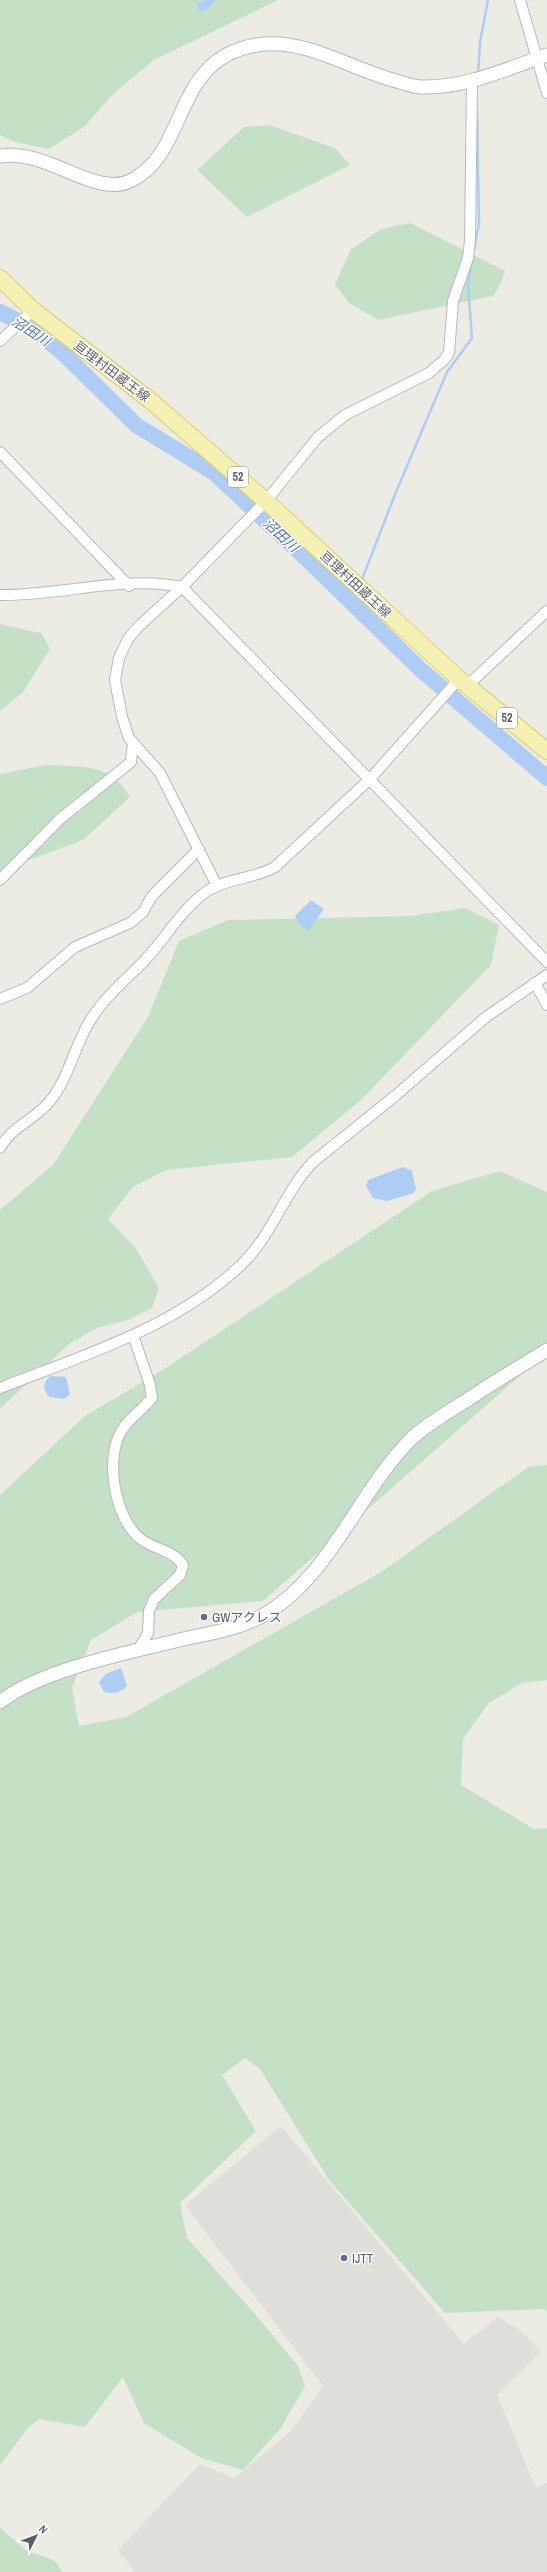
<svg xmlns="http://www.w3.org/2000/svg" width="547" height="2572" font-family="'Archivo Narrow','Noto Sans JP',sans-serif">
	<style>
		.industrial { fill: #dfded9 }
		.green { fill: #c4e1c7 }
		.water { fill: #adcdf4 }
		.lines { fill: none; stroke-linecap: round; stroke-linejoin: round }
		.stream { stroke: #adcdf4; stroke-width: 2.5 }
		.river { stroke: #adcdf4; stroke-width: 16 }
		.minor-casing { stroke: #b7b8bd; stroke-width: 12 }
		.tertiary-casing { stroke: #b7b8bd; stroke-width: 15 }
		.primary-casing { stroke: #dfcc6b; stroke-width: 18 }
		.minor { stroke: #fff; stroke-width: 10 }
		.tertiary { stroke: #fff; stroke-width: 13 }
		.primary { stroke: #f4f1b2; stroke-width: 16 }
		.service-dot { fill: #5c6f8a; stroke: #fff; stroke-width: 1.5 }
		.labels { text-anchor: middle; stroke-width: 3; stroke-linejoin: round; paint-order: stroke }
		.shield { fill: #fff; stroke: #8d8e92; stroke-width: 1 }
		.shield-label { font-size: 12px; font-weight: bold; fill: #5c5e63 }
		.street-label { font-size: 13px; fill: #5c5e63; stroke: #fff }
		.service-label { font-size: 13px; fill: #4e5e75; stroke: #fff; text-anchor: start }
		.water-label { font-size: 14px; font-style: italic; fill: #5172ac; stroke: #fff }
	</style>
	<rect width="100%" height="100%" fill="#edece4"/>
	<polygon class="industrial" points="281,2126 464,2344 498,2317 521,2331 541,2352 497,2395 536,2488 547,2482 547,2572 135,2572 118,2550 200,2464 234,2478 291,2431 323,2386 185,2205"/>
	<g class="green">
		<polygon points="0,0 278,0 154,60 113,94 84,127 49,149 15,142 0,135"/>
		<polygon points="269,125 335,148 350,165 247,217 197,170 244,127"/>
		<polygon points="410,223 505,271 500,285 493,296 378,320 349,303 335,284 351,249 381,229"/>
		<polygon points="0,624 41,633 50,649 23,692 0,711"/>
		<path d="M46,765C81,767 110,762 130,797L83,840L0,871V774Z"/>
		<polygon points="465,908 499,925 491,965 361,1100 292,1157 166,1170 133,1187 108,1219 135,1247 159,1288 152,1308 128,1320 97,1328 69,1344 0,1409 0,1210 53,1165 148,1017 179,941 228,920 411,916"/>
		<polygon points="500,1171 547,1192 547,1352 263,1601 137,1612 91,1640 72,1688 79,1726 126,1717 381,1572 528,1467 547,1465 547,1680 522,1683 489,1703 463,1739 461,1785 534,1829 547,1828 547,2313 544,2309 445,2313 329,2180 260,2069 245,2058 222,2075 256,2131 180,2203 187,2238 255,2314 298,2366 305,2386 281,2428 243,2470 201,2458 144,2423 123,2377 85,2427 39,2419 28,2428 0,2465 0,1495 85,1416 161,1371 432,1191"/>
		<polygon points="0,2528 26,2550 55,2561 63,2572 0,2572"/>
	</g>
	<g class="water">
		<polygon points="207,0 216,0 208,9 199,11 197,3"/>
		<polygon points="311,900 324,909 308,931 300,925 295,916"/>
		<polygon points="403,1167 412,1171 416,1189 414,1193 387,1201 373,1198 366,1186 368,1180"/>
		<path d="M50,1376L66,1377L70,1394L64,1399L49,1397C42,1388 43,1384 50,1376Z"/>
		<path d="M121,1668L127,1686C121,1693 113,1694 104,1692L99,1682L106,1674Z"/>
	</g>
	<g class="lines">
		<g class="stream">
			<polyline points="478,75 480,42 488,0"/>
			<polyline points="474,250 479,224 477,110"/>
			<polyline points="361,582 396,492 447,372 472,338 468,285 472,261"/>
			<polyline points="352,602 356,592"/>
		</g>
		<polyline class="river" points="0,312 34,329 64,354 136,425 213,472 309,561 420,669 547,778"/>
		<g class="minor-casing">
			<g id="minor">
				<polyline points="520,0 547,93"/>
				<polyline points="0,341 33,310"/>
				<polyline points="0,452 129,586"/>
				<path d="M0,595C60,596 123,575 182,587L547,962"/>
				<polyline points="467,686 547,611"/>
				<polyline points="0,880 60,819 131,762 133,742"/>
				<polyline points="217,886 160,773 129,738 122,717 115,680 119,658 128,639 138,627 182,587 266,501 318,437 345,415 429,373 444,360 449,353 453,301 468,258 470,241 472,82"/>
				<polyline points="535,983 547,1005"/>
				<polyline points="0,999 27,988 75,947 130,923 143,912 152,896 199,849"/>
				<path d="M0,1148C11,1127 36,1119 50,1101C67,1080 73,1053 85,1030C99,1001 124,982 146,959C166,937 182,909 207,891C227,878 254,879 275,867L370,779L459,679"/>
				<path d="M133,1335L150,1385L152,1398C143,1409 132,1416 124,1427C103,1454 114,1520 142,1540C156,1550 173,1550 183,1565L180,1575L154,1599L149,1611L148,1633L138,1650"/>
				<path d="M0,1388C84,1355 178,1327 244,1262C273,1233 285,1191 313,1162L395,1096L486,1017L547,975"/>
			</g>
		</g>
		<g class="tertiary-casing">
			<g id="tertiary">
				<path d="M0,156C46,148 95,198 130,181C190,153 171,58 257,45C306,37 353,71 400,82C407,84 414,87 421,87C466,88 506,69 547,55"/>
				<path d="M0,1702C42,1669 135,1651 188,1638C212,1633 240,1628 262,1616C331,1577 357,1493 411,1439C426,1425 446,1413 464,1402C491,1384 519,1367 547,1350"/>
			</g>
		</g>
		<g class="primary-casing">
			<polyline id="primary" points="0,278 33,310 151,401 266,501 459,679 547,751"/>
		</g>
		<use href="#minor" class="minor"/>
		<use href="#tertiary" class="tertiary"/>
		<use href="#primary" class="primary"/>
	</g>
	<g class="service-dot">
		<circle cx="204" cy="1617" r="4"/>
		<circle cx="344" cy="2258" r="4"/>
	</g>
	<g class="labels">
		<g class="shield">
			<rect x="228" y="467" width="20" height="20" rx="3"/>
			<rect x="497" y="708" width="20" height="20" rx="3"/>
		</g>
		<g class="shield-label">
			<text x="238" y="481">52</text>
			<text x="507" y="722">52</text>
		</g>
		<g class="street-label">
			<text transform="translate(112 371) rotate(37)" y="5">亘理村田蔵王線</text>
			<text transform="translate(356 584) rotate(43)" y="5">亘理村田蔵王線</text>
		</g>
		<g class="service-label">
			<text x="212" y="1622">GWアクレス</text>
			<text x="352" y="2263">IJTT</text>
		</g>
		<g class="water-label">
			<text transform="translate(31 331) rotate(33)" y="5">沼田川</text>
			<text transform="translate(281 535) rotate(43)" y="5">沼田川</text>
		</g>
	</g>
	<g transform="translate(36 2536) rotate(48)" stroke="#ffffff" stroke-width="3" paint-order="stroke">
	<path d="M0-3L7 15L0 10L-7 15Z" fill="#5c5e63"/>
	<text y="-6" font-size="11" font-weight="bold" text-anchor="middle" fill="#5c5e63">N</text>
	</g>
</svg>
